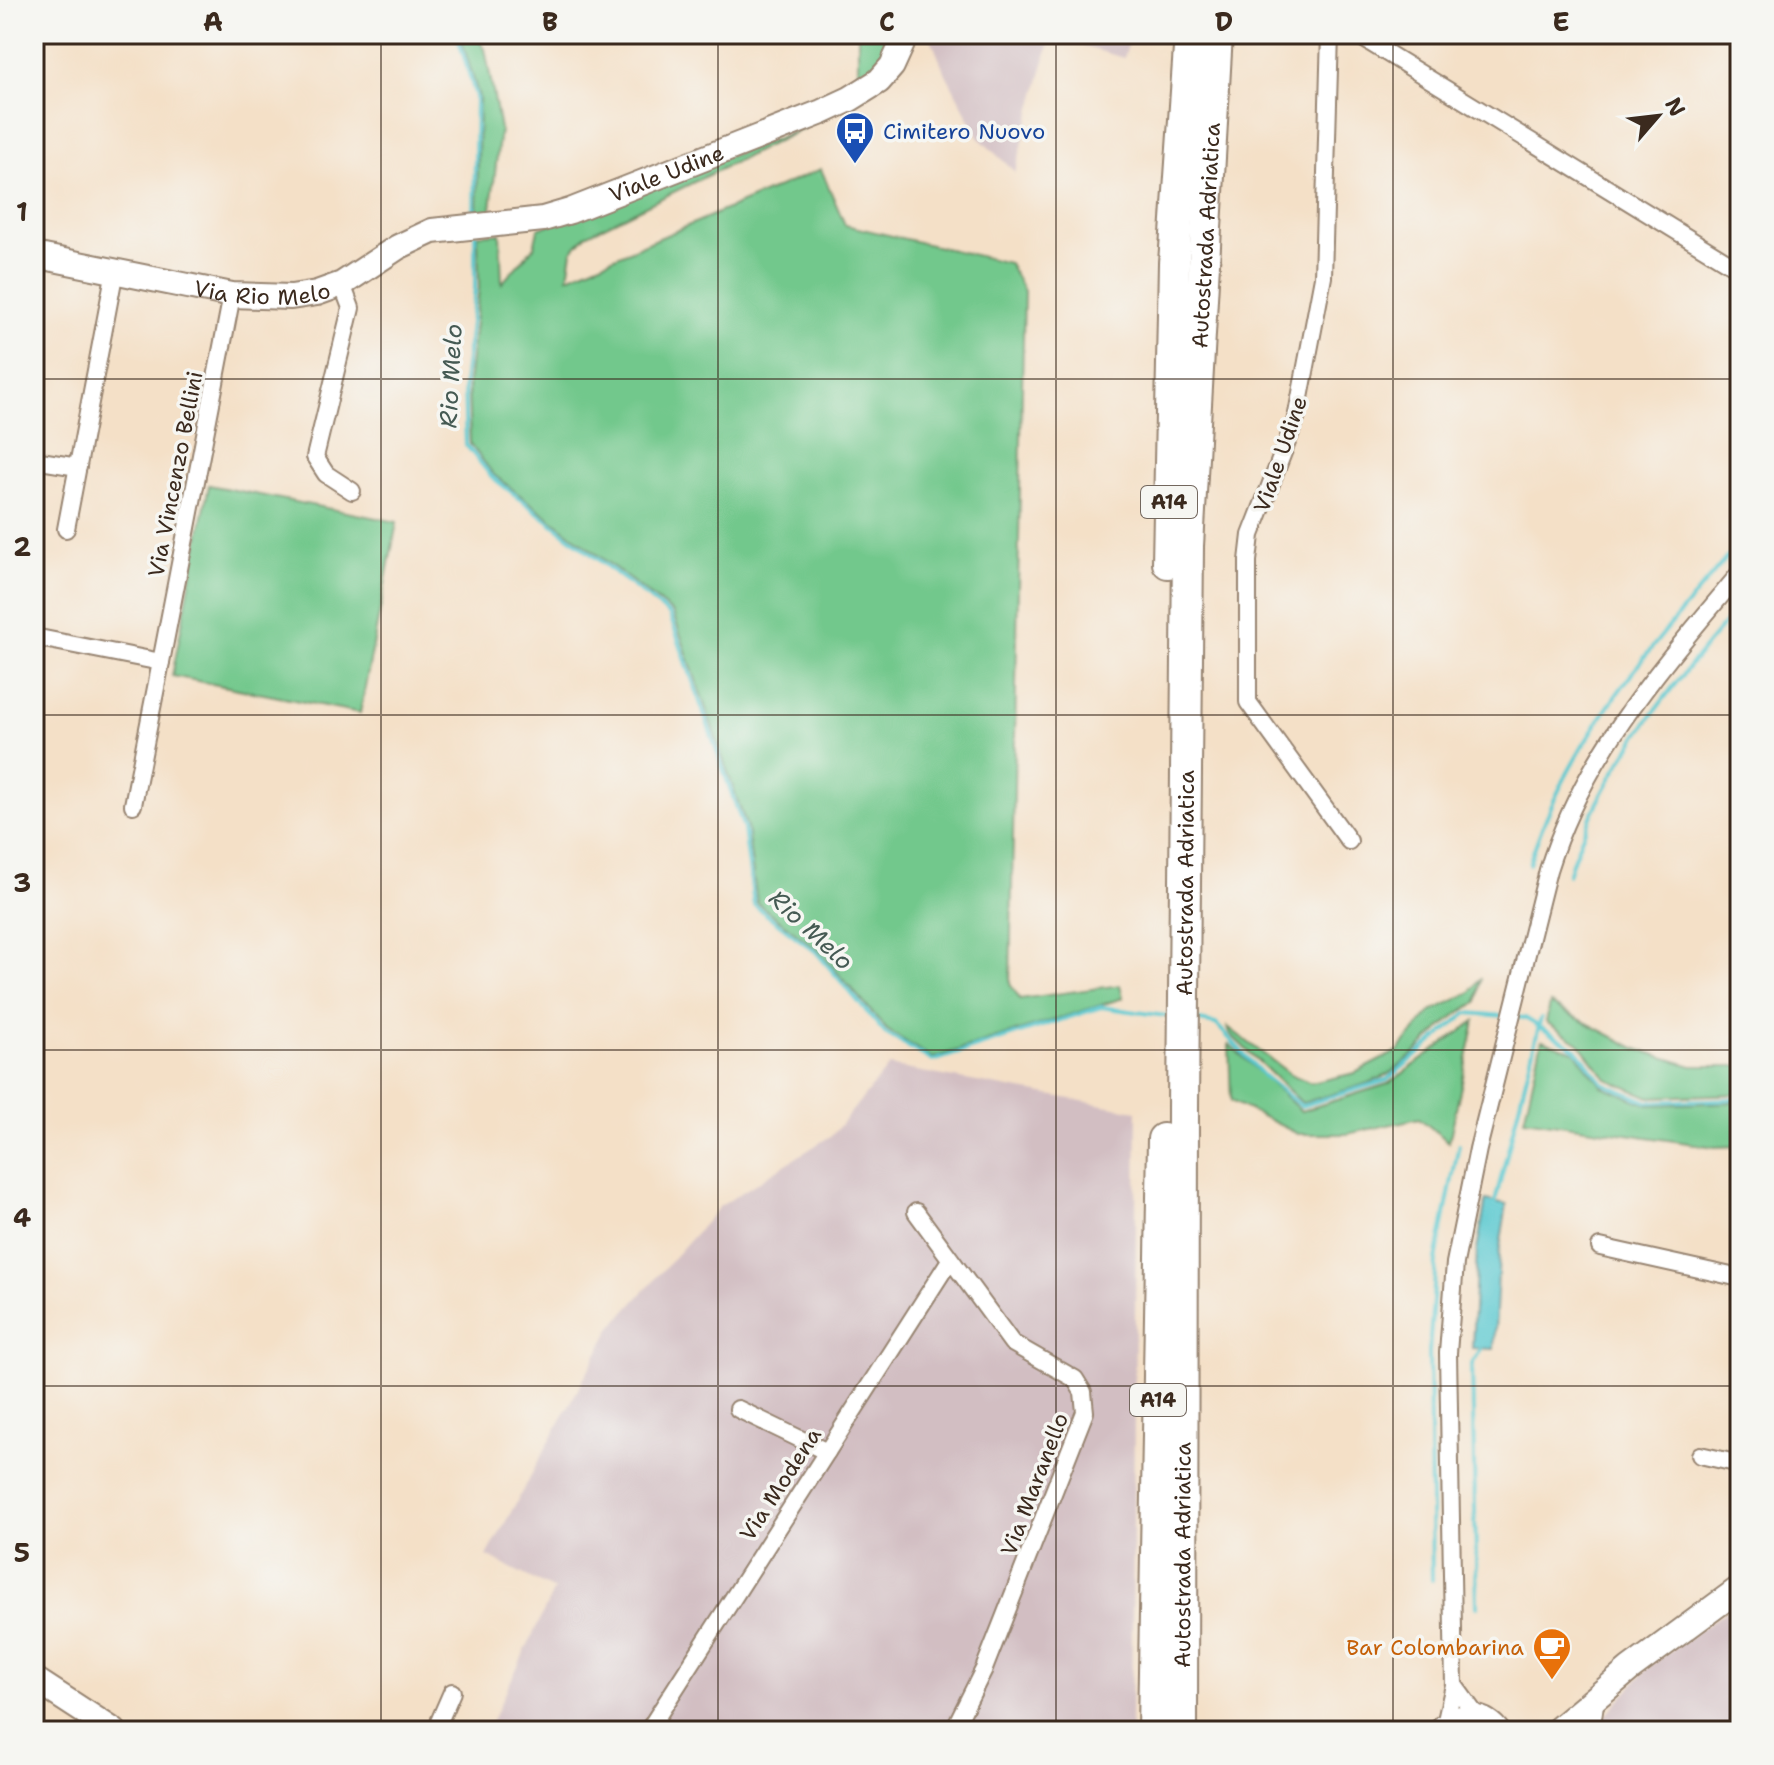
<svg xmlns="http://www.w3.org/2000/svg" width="1774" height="1765" font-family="'Shantell Sans',sans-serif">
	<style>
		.industrial { fill: #d2bec2 }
		.green { fill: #72c88c; stroke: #567955; stroke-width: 2 }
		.water { fill: #5bc9d0; stroke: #4b7a77; stroke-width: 2 }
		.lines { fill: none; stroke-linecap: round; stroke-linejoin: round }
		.stream { stroke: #5bc9d0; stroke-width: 4 }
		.street-casing { stroke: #988572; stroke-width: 20 }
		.secondary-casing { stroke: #988572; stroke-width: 28 }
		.highway-casing { stroke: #988572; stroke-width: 34 }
		.street { stroke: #fff; stroke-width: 16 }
		.secondary { stroke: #fff; stroke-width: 24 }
		.highway { stroke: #fff; stroke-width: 30 }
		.grid { fill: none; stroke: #3b2a1e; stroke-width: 2; stroke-opacity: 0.55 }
		.labels { text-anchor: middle; stroke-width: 7; stroke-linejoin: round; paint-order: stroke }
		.shield { fill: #f6f6f2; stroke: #73675e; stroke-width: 2 }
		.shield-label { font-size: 20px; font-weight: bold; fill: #3b2a1e }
		.transit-label { font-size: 22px; fill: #164399; stroke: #f6f6f2; text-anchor: start }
		.street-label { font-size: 22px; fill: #3b2a1e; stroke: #f6f6f2 }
		.food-label { font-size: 22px; fill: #c56008; stroke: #f6f6f2; text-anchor: end }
		.water-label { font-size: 24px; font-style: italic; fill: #455a53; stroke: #f6f6f2 }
		.neatline { fill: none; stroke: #3b2a1e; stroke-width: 3 }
		.grid-label { font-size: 26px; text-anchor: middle; font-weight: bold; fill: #3b2a1e }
	</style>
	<rect width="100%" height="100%" fill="#f6f6f2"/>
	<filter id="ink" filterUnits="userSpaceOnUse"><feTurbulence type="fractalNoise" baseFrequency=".0125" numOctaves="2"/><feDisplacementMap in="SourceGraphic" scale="16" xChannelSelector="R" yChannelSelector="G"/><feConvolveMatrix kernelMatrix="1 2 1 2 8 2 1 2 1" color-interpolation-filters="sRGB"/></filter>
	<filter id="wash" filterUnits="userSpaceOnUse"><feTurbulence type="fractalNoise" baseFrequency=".006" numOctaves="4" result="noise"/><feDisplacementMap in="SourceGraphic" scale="32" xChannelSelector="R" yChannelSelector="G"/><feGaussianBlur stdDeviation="1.8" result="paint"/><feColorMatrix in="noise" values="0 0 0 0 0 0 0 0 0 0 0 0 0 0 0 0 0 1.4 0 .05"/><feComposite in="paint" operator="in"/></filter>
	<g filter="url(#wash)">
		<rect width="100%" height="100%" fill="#f4e0c7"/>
		<g class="industrial">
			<polygon points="929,34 1131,34 1124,58 1051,37 1015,172 979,138 943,68"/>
			<polygon points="889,1066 1137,1111 1131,1731 487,1731 554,1590 487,1556 612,1327 719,1207 832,1135"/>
			<polygon points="1740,1601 1740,1731 1591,1731 1649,1667"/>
		</g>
		<g class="green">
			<polygon points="460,34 474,34 485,49 500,129 490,218 477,219 479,97"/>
			<path d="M858,34H893C888,54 879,74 858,81Z"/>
			<polygon points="804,128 586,235 572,251 568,277 821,169 845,225 1009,263 1024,291 1010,984 1020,999 1120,985 1123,998 933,1058 887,1030 818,950 757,903 747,828 673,613 494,475 470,444 468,384 479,289 478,234 500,233 502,283 534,247 538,229"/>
			<polygon points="209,485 397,522 360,713 172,676"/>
			<path d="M1481,978L1477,1003C1443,1017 1418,1057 1385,1076C1364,1087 1326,1095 1302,1103L1230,1034L1228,1027L1290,1074L1311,1083L1355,1073L1398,1051L1431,1012L1471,992Z"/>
			<polygon points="1550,1004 1637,1049 1692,1066 1740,1066 1740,1094 1649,1097 1607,1079 1579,1043 1546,1022"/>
			<polygon points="1475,1021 1449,1142 1419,1118 1347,1134 1298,1134 1231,1101 1229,1044 1301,1111 1388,1084"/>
			<polygon points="1542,1040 1574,1051 1602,1086 1648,1105 1740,1102 1740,1146 1715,1147 1524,1119"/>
		</g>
		<polygon class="water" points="1486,1200 1507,1204 1499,1253 1494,1349 1472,1348 1477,1250"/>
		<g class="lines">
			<g class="stream">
				<polyline points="457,34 476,97 474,217"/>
				<polyline points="475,234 475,289 464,384 466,445 492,477 670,615 744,829 754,905 816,952 885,1033 933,1061 1101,1007 1173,1017"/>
				<path d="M1529,864C1570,735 1655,643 1740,542"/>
				<path d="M1568,875C1601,770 1670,688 1740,605"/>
				<polyline points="1515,1017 1525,1018 1576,1049 1603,1083 1648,1102 1740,1099"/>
				<polyline points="1194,1020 1216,1024 1264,1076 1301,1106 1387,1080 1467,1013 1506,1016"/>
				<polyline points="1495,1202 1541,1018"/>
				<polyline points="1432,1580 1429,1352 1436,1260 1459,1144"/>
				<polyline points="1477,1607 1472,1364 1481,1349"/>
			</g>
		</g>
	</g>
	<g filter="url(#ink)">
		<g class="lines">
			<g class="street-casing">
				<g id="street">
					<polyline points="1330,34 1323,277 1296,419 1251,535 1248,561 1248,702 1349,841"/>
					<polyline points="1356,34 1740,270"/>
					<polyline points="342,284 351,308 315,457 326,474 352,491"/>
					<polyline points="34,460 78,467"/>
					<polyline points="66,529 115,270"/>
					<polyline points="34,637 161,662 232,295"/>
					<polyline points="133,805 161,662"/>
					<polyline points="916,1212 1012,1343 1075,1379 1083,1392 1085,1412 984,1669 953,1731"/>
					<polyline points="1600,1247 1740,1278"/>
					<polyline points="738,1409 827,1452"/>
					<polyline points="1700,1455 1740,1464"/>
					<polyline points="1454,1685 1478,1718"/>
					<path d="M1445,1725L1454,1685L1448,1353L1455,1263L1478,1149L1548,870C1585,752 1663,665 1740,573"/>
					<polyline points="435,1731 452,1692"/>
					<polyline points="648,1731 950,1260"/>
					<polyline points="1581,1731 1593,1718 1596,1697"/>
				</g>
			</g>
			<g class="secondary-casing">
				<g id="secondary">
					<path id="s1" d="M34,255L232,295L291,297L317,293L342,284L398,247L432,231L543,219L570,211L822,112L850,99L879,81L892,66L902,44V34"/>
					<polyline points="34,1679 114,1731"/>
					<path d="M1440,1731C1456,1713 1481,1712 1497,1731"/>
					<polyline points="1556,1731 1630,1669 1740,1588"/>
				</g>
			</g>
			<g class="highway-casing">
				<g id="highway">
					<polyline points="1168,563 1174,263 1190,34"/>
					<polyline points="1153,1731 1163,1139"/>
					<path id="s2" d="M1182,1731L1183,1108L1188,546L1217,34"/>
				</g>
			</g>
			<use href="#street" class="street"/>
			<use href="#secondary" class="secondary"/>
			<use href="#highway" class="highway"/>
		</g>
	</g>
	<path class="grid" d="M381,34V1731M718,34V1731M1056,34V1731M1393,34V1731M34,379H1740M34,715H1740M34,1050H1740M34,1386H1740"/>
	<defs>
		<g id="bus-pin" transform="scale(2)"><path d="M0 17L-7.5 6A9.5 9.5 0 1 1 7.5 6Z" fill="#1a4fb4" stroke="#f6f6f2"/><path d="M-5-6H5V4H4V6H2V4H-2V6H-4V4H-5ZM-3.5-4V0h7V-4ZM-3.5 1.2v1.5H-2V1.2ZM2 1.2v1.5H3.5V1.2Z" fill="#fff"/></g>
		<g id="cafe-pin" transform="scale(2)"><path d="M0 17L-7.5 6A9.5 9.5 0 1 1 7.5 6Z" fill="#e8710a" stroke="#f6f6f2"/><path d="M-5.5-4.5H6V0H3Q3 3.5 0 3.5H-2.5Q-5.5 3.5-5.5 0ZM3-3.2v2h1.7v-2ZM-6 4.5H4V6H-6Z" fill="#fff"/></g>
	</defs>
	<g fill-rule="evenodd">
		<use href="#bus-pin" x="855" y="131"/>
		<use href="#cafe-pin" x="1552" y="1647"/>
	</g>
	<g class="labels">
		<g class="shield">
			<rect x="1141" y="486" width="56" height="32" rx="6"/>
			<rect x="1130" y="1384" width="56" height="32" rx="6"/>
		</g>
		<g class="shield-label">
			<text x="1169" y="509">A14</text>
			<text x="1158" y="1407">A14</text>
		</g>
		<g class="transit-label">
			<text x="883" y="139">Cimitero Nuovo</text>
		</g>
		<g class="street-label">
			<text dy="8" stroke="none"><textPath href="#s1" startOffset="662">Viale Udine</textPath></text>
			<text dy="8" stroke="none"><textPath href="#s2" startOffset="1496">Autostrada Adriatica</textPath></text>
			<text dy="8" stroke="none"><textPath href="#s1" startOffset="232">Via Rio Melo</textPath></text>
			<text transform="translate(1280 454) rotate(-71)" y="8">Viale Udine</text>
			<text transform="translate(175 474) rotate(-79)" y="8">Via Vincenzo Bellini</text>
			<text dy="8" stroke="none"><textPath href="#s2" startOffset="848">Autostrada Adriatica</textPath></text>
			<text transform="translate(780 1484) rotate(-57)" y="8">Via Modena</text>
			<text transform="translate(1034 1484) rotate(-69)" y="8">Via Maranello</text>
			<text dy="8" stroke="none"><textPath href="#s2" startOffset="176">Autostrada Adriatica</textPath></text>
		</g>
		<g class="food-label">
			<text x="1524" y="1655">Bar Colombarina</text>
		</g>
		<g class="water-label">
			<text transform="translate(451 376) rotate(-87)" y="8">Rio Melo</text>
			<text transform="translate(811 930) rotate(43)" y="8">Rio Melo</text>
		</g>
	</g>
	<rect width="1774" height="1765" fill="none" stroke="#f6f6f2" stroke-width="88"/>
	<g transform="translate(1658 116) rotate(62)" stroke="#f6f6f2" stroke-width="6" paint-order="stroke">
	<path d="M0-6L14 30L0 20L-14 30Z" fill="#3b2a1e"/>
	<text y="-12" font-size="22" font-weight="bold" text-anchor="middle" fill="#3b2a1e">N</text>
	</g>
	<rect x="44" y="44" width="1686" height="1677" class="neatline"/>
	<g class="grid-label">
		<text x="213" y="31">A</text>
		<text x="550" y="31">B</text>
		<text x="887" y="31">C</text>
		<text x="1224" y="31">D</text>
		<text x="1561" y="31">E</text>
		<text x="22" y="221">1</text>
		<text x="22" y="556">2</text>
		<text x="22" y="892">3</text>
		<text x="22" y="1227">4</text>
		<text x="22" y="1562">5</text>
	</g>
</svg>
